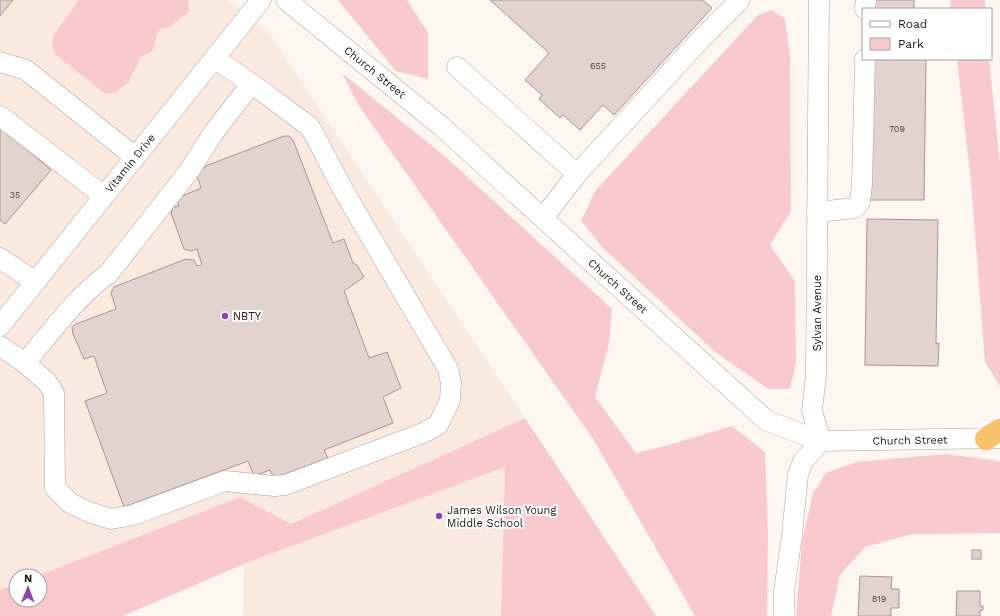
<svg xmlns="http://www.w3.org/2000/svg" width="1000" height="616" font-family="'Work Sans',sans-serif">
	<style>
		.built { fill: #f9e9de }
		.green { fill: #f8cacd }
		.building { fill: #e3d3ce; stroke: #a59591 }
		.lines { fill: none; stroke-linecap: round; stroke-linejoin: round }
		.minor-casing { stroke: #b0a29a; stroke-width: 21 }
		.highway-casing { stroke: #d6d5d5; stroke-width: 23 }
		.minor { stroke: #fff; stroke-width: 20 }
		.highway { stroke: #fac16b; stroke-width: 22 }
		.poi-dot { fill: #8e43b5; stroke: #fff; stroke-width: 1.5 }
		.labels { text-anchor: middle; stroke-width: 4; stroke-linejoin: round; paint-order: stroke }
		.number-label { font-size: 9px; fill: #4e4642 }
		.street-label { font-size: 11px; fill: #1c1714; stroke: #fff }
		.poi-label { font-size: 11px; fill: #1c1714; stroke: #fff; text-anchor: start }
	</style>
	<rect width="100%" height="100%" fill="#fef6f0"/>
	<g class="built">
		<polygon points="0,0 229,0 269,33 525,418 291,524 240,497 37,576 16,576 16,584 0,590"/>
		<polygon points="505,467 501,616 243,616 244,564"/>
	</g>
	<g class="green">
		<polygon points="79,0 188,0 189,12 170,27 158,30 153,51 141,57 129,81 116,92 105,94 56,55 52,47 53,36"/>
		<polygon points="338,0 407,0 428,33 428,79 396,71"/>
		<polygon points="950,0 985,0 985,9 951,9"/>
		<polygon points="772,10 785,19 790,56 791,211 770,245 795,281 796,363 790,389 768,389 714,351 603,248 581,221 595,191 758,15"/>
		<polygon points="957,59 989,59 1000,163 1000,386 985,362 971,182"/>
		<polygon points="342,73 448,159 612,309 609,343 595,397 636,453 665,446 732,426 765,452 768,533 767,616 695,616 593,439 359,106"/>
		<polygon points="525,418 656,616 501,616 505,467 244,564 123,616 0,616 0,590 16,584 16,600 40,600 40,576 37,576 240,497 291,524"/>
		<polygon points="945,454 994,460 1000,462 1000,533 912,534 865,547 840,575 831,616 796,616 802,541 813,493 826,473 856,462"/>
	</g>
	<g class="building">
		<polygon points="0,0 13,0 0,16"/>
		<polygon points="490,0 703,0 712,8 614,115 603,105 580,130 563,115 560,118 539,99 542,95 525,80 549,53"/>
		<rect x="871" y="0" width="43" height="9"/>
		<polygon points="871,59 926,59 924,200 869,200"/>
		<polygon points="0,126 51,170 5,224 0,220"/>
		<polygon points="284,136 289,136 293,140 333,243 344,239 353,263 357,265 364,277 344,291 369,358 387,352 401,388 383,397 393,423 324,450 328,458 274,478 270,470 254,476 248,461 124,507 85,401 107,393 94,356 84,359 73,334 72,327 76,324 116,309 111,293 114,287 186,259 194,260 197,266 202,265 197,249 191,251 184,249 171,213 173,207 179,206 177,200 180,197 201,188 197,176 198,171 208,165"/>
		<polygon points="867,219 938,220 936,344 939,343 938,366 865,365"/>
		<rect x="972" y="550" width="9" height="9"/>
		<polygon points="860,576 892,577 891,589 899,589 899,608 891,608 891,616 858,616"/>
		<polygon points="957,591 980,591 980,606 983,606 983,610 980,611 980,616 956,616"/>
	</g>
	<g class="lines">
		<g class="minor-casing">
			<g id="minor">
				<polyline points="286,0 441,126 767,421 821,441 1000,438"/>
				<polyline points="819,0 816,375 812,411 821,441"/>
				<polyline points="865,9 866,0"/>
				<path d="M214,59C247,78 278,104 309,126L313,132L342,188L448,369L451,383L450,400L438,425L423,433L285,485L275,486L225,481L133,515L111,519L89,512L70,503L55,488L54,393L47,382L25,363C52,331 76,297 109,273L189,171L214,132L251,84"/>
				<polyline points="0,62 26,70 135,157"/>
				<polyline points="457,67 577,174"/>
				<polyline points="0,116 104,196"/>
				<polyline points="817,212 855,208 860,202 862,184 865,59"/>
				<polyline points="543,218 577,174 702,38 740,0"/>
				<polyline points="0,258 35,282"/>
				<polyline points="0,326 261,0"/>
				<polyline points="0,346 25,363"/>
				<polyline points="784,616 784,591 792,535 798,474 803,461 821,441"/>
			</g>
		</g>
		<g class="highway-casing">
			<polyline id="highway" points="986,439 1000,430"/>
		</g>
		<use href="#minor" class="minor"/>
		<use href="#highway" class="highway"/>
	</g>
	<g class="poi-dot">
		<circle cx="225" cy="316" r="4"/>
		<circle cx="439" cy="516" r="4"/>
	</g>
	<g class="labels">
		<g class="number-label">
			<text x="598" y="69">655</text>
			<text x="897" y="132">709</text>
			<text x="15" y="198">35</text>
			<text x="879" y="602">819</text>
		</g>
		<g class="street-label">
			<text transform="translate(375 72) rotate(39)" y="4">Church Street</text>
			<text transform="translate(130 163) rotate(-51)" y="4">Vitamin Drive</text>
			<text transform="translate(618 286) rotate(42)" y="4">Church Street</text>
			<text transform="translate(817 313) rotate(-90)" y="4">Sylvan Avenue</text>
			<text transform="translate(910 440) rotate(-1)" y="4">Church Street</text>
		</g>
		<g class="poi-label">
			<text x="233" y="320">NBTY</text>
			<text x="447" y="514">James Wilson Young<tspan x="447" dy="13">Middle School</tspan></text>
		</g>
	</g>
	<rect x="862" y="8" width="130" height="52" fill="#ffffff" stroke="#a4a2a1"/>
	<rect x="870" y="21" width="20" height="6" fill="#ffffff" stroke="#a4a2a1"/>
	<text x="898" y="28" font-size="12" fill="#1c1714">Road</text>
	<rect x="870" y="38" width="20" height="12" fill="#f8cacd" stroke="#a4a2a1"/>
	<text x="898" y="48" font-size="12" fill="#1c1714">Park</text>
	<g transform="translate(28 588) rotate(1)"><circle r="19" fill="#ffffff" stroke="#a4a2a1"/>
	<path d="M0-3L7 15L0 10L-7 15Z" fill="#8e43b5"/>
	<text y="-6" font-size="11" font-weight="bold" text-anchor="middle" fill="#1c1714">N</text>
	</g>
</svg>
